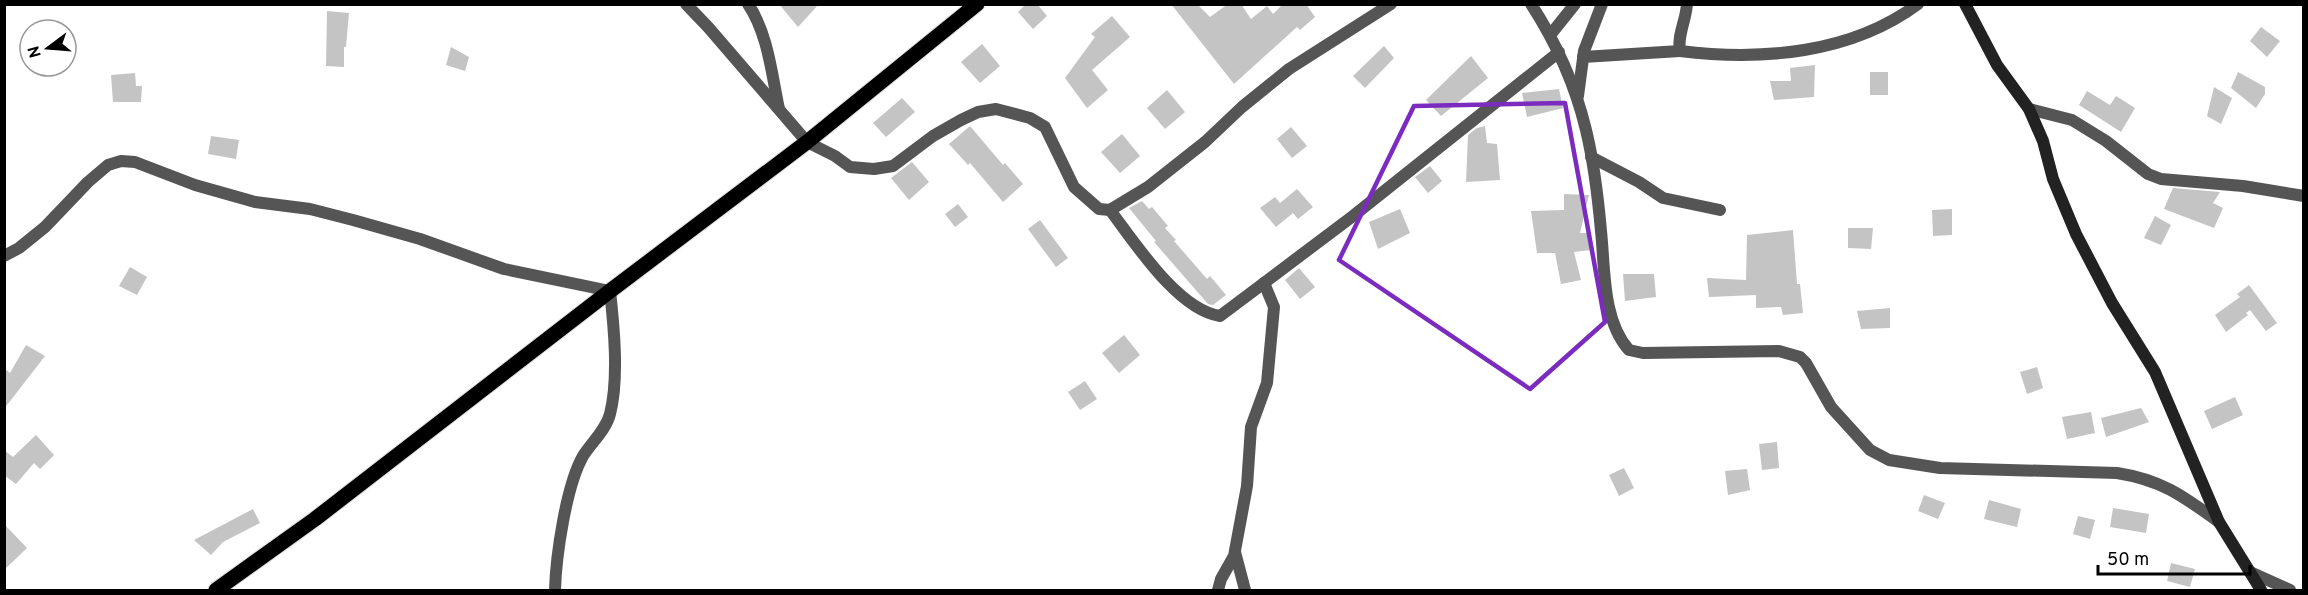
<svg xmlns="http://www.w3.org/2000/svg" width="2308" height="595" font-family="Overpass,sans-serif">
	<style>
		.building { fill: #c4c4c4 }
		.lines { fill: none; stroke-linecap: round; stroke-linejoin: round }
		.primary-casing { stroke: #dbdbdb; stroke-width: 17 }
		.street { stroke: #555; stroke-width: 12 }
		.secondary { stroke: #222; stroke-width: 12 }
		.primary { stroke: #000; stroke-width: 15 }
		.marked { fill: none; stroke: #7b2cbf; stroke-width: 4.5; stroke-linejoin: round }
	</style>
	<rect width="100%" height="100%" fill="#fff"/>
	<g class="building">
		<polygon points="779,4 819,4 798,27"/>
		<polygon points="1026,4 1037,4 1047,16 1033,29 1018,12"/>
		<polygon points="1171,4 1197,4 1210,17 1228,4 1241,4 1251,19 1267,6 1273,14 1283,4 1306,4 1315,17 1300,30 1297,27 1234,84"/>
		<polygon points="327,11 349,13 346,47 344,47 344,67 326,66"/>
		<polygon points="1112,16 1130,37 1092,70 1108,90 1087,108 1065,78 1095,37 1091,34"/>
		<polygon points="2261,27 2280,41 2267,57 2250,41"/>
		<polygon points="982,44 1000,66 980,83 961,62"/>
		<polygon points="1384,46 1394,58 1365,88 1353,76"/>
		<polygon points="451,47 469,57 465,71 446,65"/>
		<polygon points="1471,56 1488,78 1441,116 1426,100"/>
		<polygon points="1815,65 1814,97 1774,100 1770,81 1791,81 1790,68"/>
		<rect x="1870" y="72" width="18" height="23"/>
		<polygon points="2238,72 2265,87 2265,94 2256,108 2231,88"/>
		<polygon points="135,73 136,86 142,86 141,102 113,102 111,75"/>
		<polygon points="2214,87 2232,98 2221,124 2207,116"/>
		<polygon points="1559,89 1563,108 1527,117 1522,93"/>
		<polygon points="1167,90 1185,112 1165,129 1147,108"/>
		<polygon points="2087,91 2110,105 2116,96 2135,108 2121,132 2079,105"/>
		<polygon points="902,98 915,112 886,137 873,123"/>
		<polygon points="970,126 1003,165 1005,163 1023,184 1003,202 970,163 968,165 949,144"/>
		<polygon points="1485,126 1487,143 1497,144 1500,180 1466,182 1468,135 1477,128"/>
		<polygon points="1291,127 1307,146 1292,158 1277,139"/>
		<polygon points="1122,134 1140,156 1120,173 1101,152"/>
		<polygon points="211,136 239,140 236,159 208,154"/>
		<polygon points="912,162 929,182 909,200 891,178"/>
		<polygon points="1430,166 1442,181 1428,193 1415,177"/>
		<polygon points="2173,188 2220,192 2213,203 2223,208 2214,228 2164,209"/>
		<polygon points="1297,189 1313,207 1298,219 1293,213 1276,227 1260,208 1275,197 1280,203"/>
		<polygon points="1564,194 1589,195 1580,233 1588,233 1591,250 1574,252 1581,280 1561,284 1555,253 1537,253 1531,211 1564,210"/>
		<polygon points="1142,201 1149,209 1152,207 1168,226 1165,228 1176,240 1174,241 1207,279 1210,276 1226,295 1213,305 1208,304 1154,242 1156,241 1129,208"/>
		<polygon points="958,204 968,217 955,227 945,214"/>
		<polygon points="1400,209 1410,233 1378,249 1369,222"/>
		<polygon points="1952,209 1952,235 1933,236 1932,210"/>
		<polygon points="2155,216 2171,225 2161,245 2144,238"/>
		<polygon points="1040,220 1068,258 1056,267 1028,229"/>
		<polygon points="1848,228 1873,228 1871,249 1848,248"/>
		<polygon points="1793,230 1797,284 1800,284 1803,313 1783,315 1781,307 1756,308 1756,295 1709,297 1707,278 1746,280 1747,235"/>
		<polygon points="130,267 147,277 137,295 119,286"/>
		<polygon points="1299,268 1315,287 1300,299 1285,280"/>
		<polygon points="1623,274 1654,274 1656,297 1625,301"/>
		<polygon points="2249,285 2277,323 2266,331 2250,310 2246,313 2248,315 2226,332 2215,315 2240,297 2237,294"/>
		<polygon points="1890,308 1890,328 1861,329 1857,311"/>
		<polygon points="1124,335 1140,355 1119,373 1102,353"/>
		<polygon points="26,345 45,356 4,409 4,368 10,373"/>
		<polygon points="2037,367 2043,388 2027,394 2020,372"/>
		<polygon points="1085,381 1097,399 1080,410 1068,392"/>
		<polygon points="2235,397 2243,415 2212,429 2204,411"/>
		<polygon points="2141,408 2149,422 2106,437 2101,418"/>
		<polygon points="2091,412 2095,433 2067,439 2062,417"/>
		<polygon points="36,435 54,455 40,469 34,463 16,484 4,475 4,450 13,457"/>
		<polygon points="1777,442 1779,468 1762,470 1759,444"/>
		<polygon points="1624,468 1634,488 1619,496 1609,475"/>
		<polygon points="1747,469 1750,490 1728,495 1725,471"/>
		<polygon points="1924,495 1945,503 1938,519 1918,511"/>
		<polygon points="1989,500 2021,509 2017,527 1984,519"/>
		<polygon points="2113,508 2149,514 2146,533 2110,527"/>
		<polygon points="253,509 260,523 223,542 211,555 194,540"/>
		<polygon points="2078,516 2095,520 2090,539 2073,534"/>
		<polygon points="4,524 27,548 4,570"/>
		<polygon points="2171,563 2195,569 2190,587 2167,581"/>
	</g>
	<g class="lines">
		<g class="primary-casing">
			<polyline id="primary" points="216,590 315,519 610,291 807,142 977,4"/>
		</g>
		<g class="street">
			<polyline points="686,4 708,27 807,142 835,156 850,167 874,169 893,166 933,136 961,120 978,112 996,109 1030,118 1045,127 1074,187 1099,209 1110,210 1148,187 1205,142 1242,107 1289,69 1391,4"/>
			<path d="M748,4C768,33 772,76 779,109"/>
			<path d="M1531,4C1557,44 1575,84 1586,130C1594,163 1598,197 1601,231C1605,268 1602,320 1629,350L1643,353L1779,351L1800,357L1806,363L1831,407L1870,450L1889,460L1940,468L2117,473C2162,480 2183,496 2219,522"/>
			<polyline points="1551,34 1575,4"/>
			<path d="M1680,51C1761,61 1851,54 1918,4"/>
			<path d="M1583,57L1680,51C1677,35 1686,21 1687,4"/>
			<polyline points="1578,96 1584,51 1602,4"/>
			<polyline points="2029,109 2072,120 2106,141 2148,174 2161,179 2243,186 2304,196"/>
			<polyline points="1591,157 1639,182 1663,198 1720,210"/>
			<path d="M1110,210C1135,243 1178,310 1220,316L1353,216L1559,52"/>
			<path d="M4,256L19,248L45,227L88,182L108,165L121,161L135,162L195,185L255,202L310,209L353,220L420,239L504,269L610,291C614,327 619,379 610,414C606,430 591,443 583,456C566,486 556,556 555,590"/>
			<polyline points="1235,552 1245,590"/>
			<polyline points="2250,572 2290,590"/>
			<polyline points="1218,590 1221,579 1234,556 1247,486 1251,427 1267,383 1274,307 1264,283"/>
		</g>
		<polyline class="secondary" points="1965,4 1997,65 2029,109 2043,141 2053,179 2076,234 2112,303 2155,372 2219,522 2261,590"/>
		<use href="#primary" class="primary"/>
	</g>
	<path class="marked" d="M1565,103L1605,322L1530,389L1339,260L1414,106Z"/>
	<rect width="2308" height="595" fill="none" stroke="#000000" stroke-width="12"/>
	<g transform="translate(48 48) rotate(254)"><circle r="28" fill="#ffffff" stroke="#999999" stroke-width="1.5"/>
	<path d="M0-4.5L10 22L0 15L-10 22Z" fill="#000000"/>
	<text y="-9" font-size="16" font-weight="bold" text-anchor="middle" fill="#000000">N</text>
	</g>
	<path d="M2098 565v9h152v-9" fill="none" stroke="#000000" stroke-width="3"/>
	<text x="2107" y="565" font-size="18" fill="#000000" stroke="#ffffff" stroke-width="4.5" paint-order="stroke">50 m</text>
</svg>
